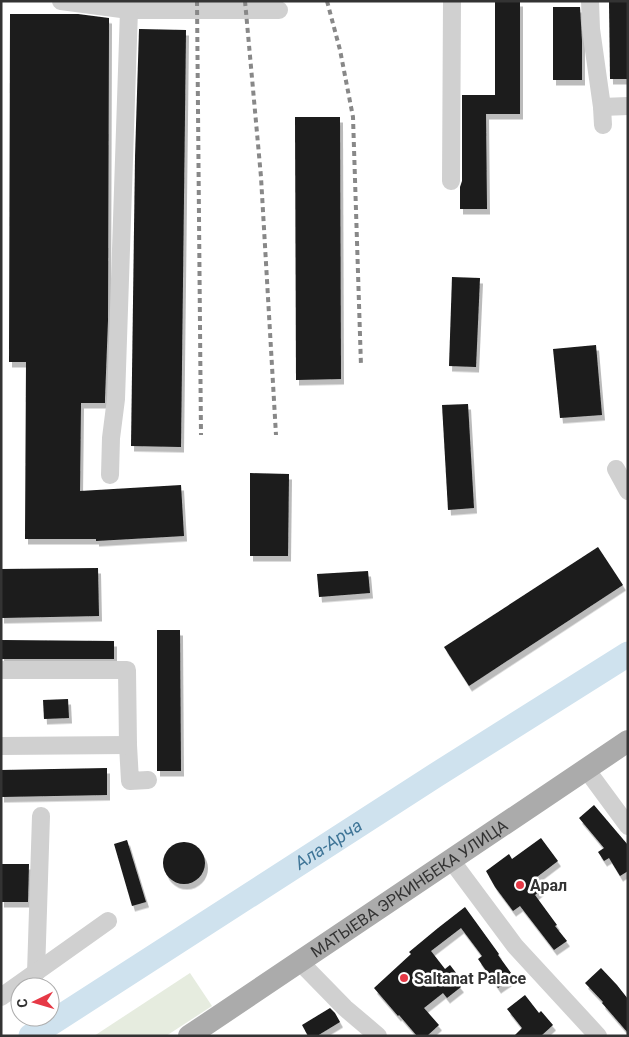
<svg xmlns="http://www.w3.org/2000/svg" width="629" height="1037" font-family="Roboto,sans-serif">
	<style>
		.green { fill: #e6ecdf }
		.lines { fill: none; stroke-linecap: round; stroke-linejoin: round }
		.river { stroke: #cfe2ee; stroke-width: 25 }
		.building { fill: #1a1a1a; filter: url(#shadow) }
		.minor { stroke: #d0d0d0; stroke-width: 18 }
		.major { stroke: #ababab; stroke-width: 22 }
		.rail { stroke: #888; stroke-width: 4; stroke-dasharray: 5 4; stroke-linecap: butt }
		.poi-dot { fill: #e63946; stroke: #fff; stroke-width: 2 }
		.labels { text-anchor: middle; stroke-width: 5; stroke-linejoin: round; paint-order: stroke }
		.poi-label { font-size: 16px; font-weight: bold; fill: #333; stroke: #fff; text-anchor: start }
		.street-label { font-size: 16px; fill: #333; stroke: #fff }
		.water-label { font-size: 18px; font-style: italic; fill: #3f7597; stroke: #fff }
	</style>
	<defs>
		<filter id="shadow"><feDropShadow dx="3" dy="5.5" stdDeviation="0" flood-color="#0004"/></filter>
	</defs>
	<rect width="100%" height="100%" fill="#fff"/>
	<polygon class="green" points="190,973 212,1006 166,1036 94,1036"/>
	<g class="lines">
		<path class="river" id="s1" d="M31,1036L436,775L628,654"/>
	</g>
	<g class="building">
		<polygon points="495,1 520,1 520,114 486,114 487,209 460,209 460,187 462,181 462,95 495,95"/>
		<polygon points="609,1 628,1 628,79 610,79"/>
		<polygon points="553,7 580,7 582,41 582,80 553,80"/>
		<polygon points="10,14 78,14 109,18 108,320 105,398 105,403 81,403 80,491 181,485 184,536 96,541 96,539 25,539 26,362 9,362"/>
		<polygon points="139,29 186,30 181,447 131,446 135,158"/>
		<polygon points="295,117 340,117 341,379 296,380"/>
		<polygon points="452,277 480,278 476,367 449,366"/>
		<polygon points="596,345 602,415 560,418 553,349"/>
		<polygon points="468,404 474,508 448,510 442,405"/>
		<polygon points="250,473 289,474 288,556 250,556"/>
		<polygon points="598,547 623,585 469,686 444,647"/>
		<polygon points="98,568 99,616 1,618 1,569"/>
		<polygon points="368,571 370,593 319,597 317,574"/>
		<polygon points="157,630 180,630 181,771 157,771"/>
		<polygon points="1,640 114,641 114,659 1,659"/>
		<polygon points="68,699 69,718 44,719 43,700"/>
		<polygon points="107,768 107,795 1,797 1,770"/>
		<polygon points="594,805 628,845 628,871 620,876 609,858 604,861 598,852 604,848 579,818"/>
		<polygon points="541,838 558,861 533,880 541,890 535,895 557,925 555,926 567,941 554,950 520,906 513,911 495,887 486,871 509,854 512,859"/>
		<polygon points="127,840 146,902 132,906 114,844"/>
		<circle cx="184" cy="863" r="21"/>
		<polygon points="1,864 29,864 28,902 1,902"/>
		<polygon points="465,907 499,954 498,955 514,977 498,988 478,959 482,956 461,928 431,951 445,969 450,965 460,978 456,981 461,987 447,998 443,993 424,1008 439,1025 427,1036 417,1036 399,1015 398,1016 374,988 411,954 409,952 438,928"/>
		<polygon points="601,968 617,985 628,999 628,1033 602,1003 603,1002 585,983"/>
		<polygon points="525,995 539,1013 541,1011 553,1025 541,1036 514,1036 522,1028 507,1009"/>
		<polygon points="330,1008 335,1013 340,1022 317,1036 308,1036 302,1025"/>
	</g>
	<g class="lines">
		<g class="minor">
			<polyline points="61,1 129,10 279,10"/>
			<polyline points="590,1 591,29 602,107 628,106"/>
			<polyline points="602,107 603,125"/>
			<polyline points="451,181 452,1"/>
			<polyline points="616,469 628,491"/>
			<polyline points="110,475 111,438 116,399 129,10"/>
			<polyline points="1,670 127,670 128,745 130,781 148,780"/>
			<polyline points="1,746 128,745"/>
			<polyline points="586,769 628,826"/>
			<polyline points="451,860 515,946 598,1036"/>
			<polyline points="300,962 345,1008 378,1036"/>
			<polyline points="36,973 41,816"/>
			<polyline points="1,997 108,921"/>
		</g>
		<path class="major" id="s2" d="M189,1036L628,741"/>
		<g class="rail">
			<polyline points="197,1 201,435"/>
			<polyline points="245,1 261,177 276,435"/>
			<polyline points="327,1 340,50 353,117 361,366"/>
		</g>
	</g>
	<g class="poi-dot">
		<circle cx="520" cy="885" r="5"/>
		<circle cx="404" cy="978" r="5"/>
	</g>
	<g class="labels">
		<g class="poi-label">
			<text x="530" y="891">Арал</text>
			<text x="414" y="984">Saltanat Palace</text>
		</g>
		<g class="street-label">
			<text dy="6" stroke="none"><textPath href="#s2" startOffset="265">МАТЫЕВА ЭРКИНБЕКА УЛИЦА</textPath></text>
		</g>
		<g class="water-label">
			<text dy="6" stroke="none"><textPath href="#s1" startOffset="354">Ала-Арча</textPath></text>
		</g>
	</g>
	<rect width="629" height="1037" fill="none" stroke="#333333" stroke-width="5"/>
	<g transform="translate(35 1002) rotate(265)"><circle r="24" fill="#ffffff" stroke="#adadad"/>
	<path d="M0-4L9 19L0 12L-9 19Z" fill="#e63946"/>
	<text y="-8" font-size="14" font-weight="bold" text-anchor="middle" fill="#333333">С</text>
	</g>
</svg>
